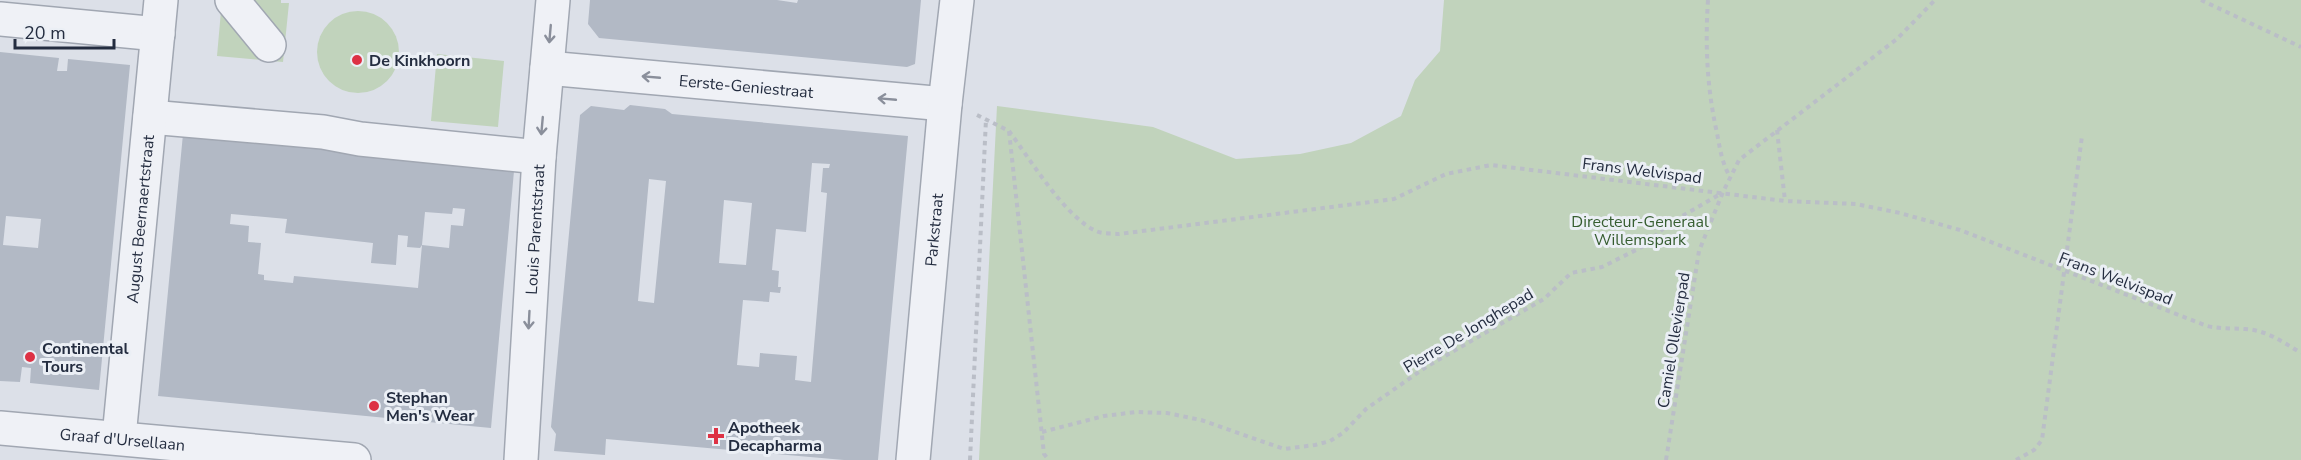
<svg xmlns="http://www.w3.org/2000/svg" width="2301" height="460" font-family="'Nunito Sans',sans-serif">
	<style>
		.green { fill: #c1d3bc }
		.building { fill: #b2b9c5; fill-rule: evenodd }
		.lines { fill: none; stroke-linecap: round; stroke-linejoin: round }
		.minor-casing { stroke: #a1a7b2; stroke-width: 36 }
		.path { stroke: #babec7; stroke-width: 4; stroke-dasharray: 4.5 4.5; stroke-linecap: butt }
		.minor { stroke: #eff1f6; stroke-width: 33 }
		.oneway { stroke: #8a8f9b }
		.poi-dot { fill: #dd3144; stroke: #ebeff5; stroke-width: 2 }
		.labels { text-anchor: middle; stroke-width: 6; stroke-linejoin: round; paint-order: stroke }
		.poi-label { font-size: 16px; font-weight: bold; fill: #242d40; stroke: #ebeff5; text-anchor: start }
		.street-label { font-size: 16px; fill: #242d40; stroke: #ebeff5 }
		.park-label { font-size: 16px; fill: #365d30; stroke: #ebeff5 }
	</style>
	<rect width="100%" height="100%" fill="#dce0e8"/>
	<g class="green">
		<polygon points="250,0 281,0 281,3 289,3 283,62 217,56 221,11"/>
		<polygon points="1444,0 2301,0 2301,460 979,460 997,106 1153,127 1236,159 1300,154 1351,143 1401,116 1415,80 1440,51"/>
		<circle cx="358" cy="52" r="41"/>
		<polygon points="437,54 504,61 498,127 431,121"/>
	</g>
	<g class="building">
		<polygon points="590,0 777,0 797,3 798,0 921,0 915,64 907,67 599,38 588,24"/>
		<path d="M0,52L59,58L57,71H67L68,59L130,65L99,390L30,383L31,368L22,367L20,382L0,381ZM6,216L41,219L38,248L3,245Z"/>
		<path d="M630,105L665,109L672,114L908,136L878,460H844L606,439L605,455L554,451L556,434L551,427L580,115L591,106L624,110ZM812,163L830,164L829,168H823L821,192L827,193L811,382L795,380L797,356L760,353L759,367L737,365L743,300L769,302L770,292L780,293L781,287H778L779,271L772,270L776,229L806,232ZM649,179L666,181L654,303L638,301ZM724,200L752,203L746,265L719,263Z"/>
		<path d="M183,134L339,151L507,160L514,171L491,428L158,396ZM453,208L465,209L463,226L451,225L449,248L422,245L425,212L452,214ZM231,214L287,219L285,233L373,243L371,263L396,265L398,235L408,236L407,247L420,248L422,245L418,288L294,276L293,283L264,280V275L258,274L261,243L248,242L249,226L230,224Z"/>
	</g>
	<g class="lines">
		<g class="minor-casing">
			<g id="minor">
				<polyline points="232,0 269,45"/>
				<polyline points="0,19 158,34"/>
				<path id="s1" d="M547,68L945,104"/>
				<polyline points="150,117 323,132 360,139 539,157"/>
				<path id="s2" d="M0,428L354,460"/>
				<path id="s3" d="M119,437L161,0"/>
				<path id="s4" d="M521,460L539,157L553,0"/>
				<path id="s5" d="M913,460L945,104L957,0"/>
			</g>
		</g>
		<g class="path">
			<path d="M1708,0C1705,45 1707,89 1717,133C1720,149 1722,163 1730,177"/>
			<polyline points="2201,0 2301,47"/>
			<polyline points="977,115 1009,131 1044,454 1049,460"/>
			<polyline points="1777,130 1785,201"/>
			<path d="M1009,131C1030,159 1065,217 1096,231C1102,234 1112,233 1119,234L1394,199L1446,174L1491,165L1785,201L1856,204L1900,213L1960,230L2207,326C2220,329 2231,328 2245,329C2266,330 2283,342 2301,353"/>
			<polyline points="1042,432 1104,416 1136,412 1167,413 1201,420 1284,449 1315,445 1330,441 1343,433 1366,409 1426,367 1544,299 1571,273 1602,267 1644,246 1667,225 1722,193"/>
			<polyline points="970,460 986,119"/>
			<polyline points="1666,460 1699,251 1723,192 1739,160 1897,39 1935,0"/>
			<polyline points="2016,460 2034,450 2042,440 2082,136"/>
		</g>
		<use href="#minor" class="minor"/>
	</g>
	<defs><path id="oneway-shaft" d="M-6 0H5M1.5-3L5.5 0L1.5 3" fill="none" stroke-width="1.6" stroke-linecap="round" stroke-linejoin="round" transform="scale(1.5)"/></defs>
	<g class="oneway">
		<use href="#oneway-shaft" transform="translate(550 34) rotate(95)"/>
		<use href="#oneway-shaft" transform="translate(651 77) rotate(-175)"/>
		<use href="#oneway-shaft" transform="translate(887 99) rotate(-175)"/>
		<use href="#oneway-shaft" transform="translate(542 126) rotate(95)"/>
		<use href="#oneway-shaft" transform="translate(529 320) rotate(93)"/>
	</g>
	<g class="poi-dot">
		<circle cx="357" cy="60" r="6"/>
		<circle cx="30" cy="357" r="6"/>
		<circle cx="374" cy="406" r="6"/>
		<path d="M713 427h6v6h6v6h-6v6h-6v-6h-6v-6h6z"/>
	</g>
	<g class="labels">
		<g class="poi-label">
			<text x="369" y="66">De Kinkhoorn</text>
			<text x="42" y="354">Continental<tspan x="42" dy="18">Tours</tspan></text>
			<text x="386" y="403">Stephan<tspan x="386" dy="18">Men's Wear</tspan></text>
			<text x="728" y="433">Apotheek<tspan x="728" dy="18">Decapharma</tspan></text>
		</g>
		<g class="street-label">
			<text dy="6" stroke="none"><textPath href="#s1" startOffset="200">Eerste-Geniestraat</textPath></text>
			<text transform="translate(1642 170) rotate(7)" y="6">Frans Welvispad</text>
			<text dy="6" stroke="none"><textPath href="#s3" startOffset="219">August Beernaertstraat</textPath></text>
			<text dy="6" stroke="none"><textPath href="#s4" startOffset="231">Louis Parentstraat</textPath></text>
			<text dy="6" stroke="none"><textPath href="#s5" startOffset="231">Parkstraat</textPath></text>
			<text transform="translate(2116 278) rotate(21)" y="6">Frans Welvispad</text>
			<text transform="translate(1468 330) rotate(-31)" y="6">Pierre De Jonghepad</text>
			<text transform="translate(1673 340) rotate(-81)" y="6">Camiel Ollevierpad</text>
			<text dy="6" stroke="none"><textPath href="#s2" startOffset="123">Graaf d'Ursellaan</textPath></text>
		</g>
		<g class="park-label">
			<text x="1640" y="227">Directeur-Generaal<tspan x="1640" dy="18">Willemspark</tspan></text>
		</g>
	</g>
	<path d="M15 39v9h99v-9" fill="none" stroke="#242d40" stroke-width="3"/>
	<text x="24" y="39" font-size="18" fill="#242d40" stroke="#ebeff5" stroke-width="4.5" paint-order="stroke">20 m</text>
</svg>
